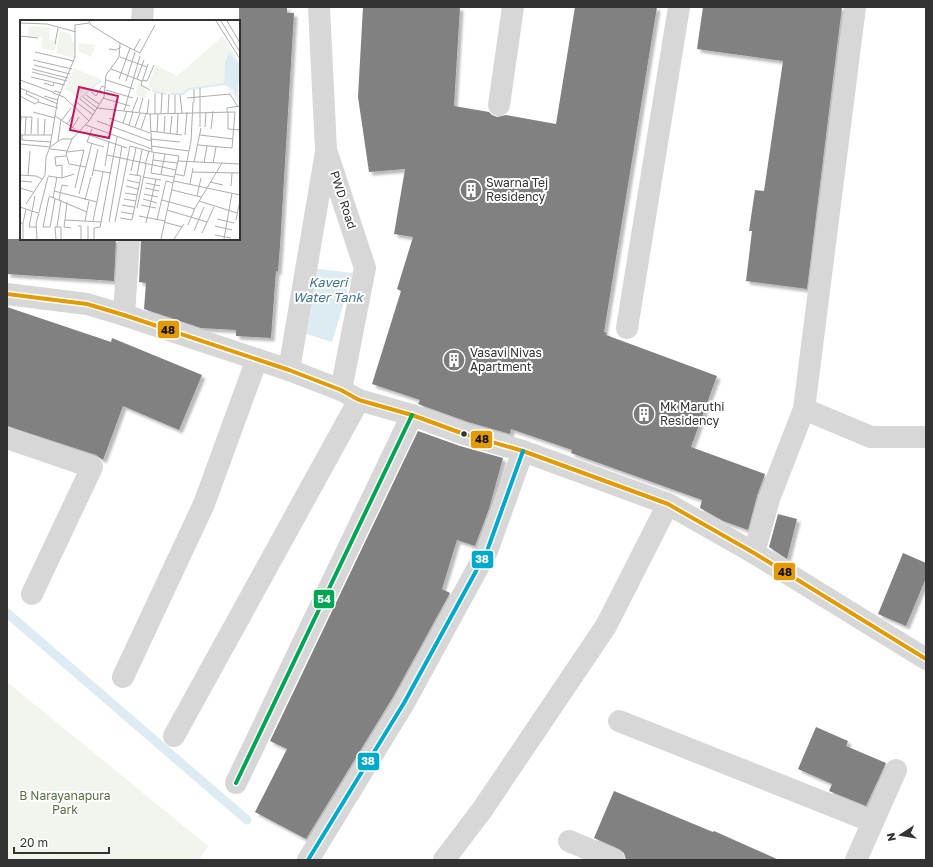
<svg xmlns="http://www.w3.org/2000/svg" width="933" height="867" font-family="'Golos Text',sans-serif">
	<style>
		.green { fill: #f1f5ed }
		.water { fill: #ddebf3 }
		.lines { fill: none; stroke-linecap: round; stroke-linejoin: round }
		.stream { stroke: #ddebf3; stroke-width: 9 }
		.building { fill: #818181; filter: url(#shadow) }
		.minor { stroke: #d7d7d7; stroke-width: 22 }
		.bus-1-casing { stroke: #fff; stroke-width: 7 }
		.bus-2-casing { stroke: #fff; stroke-width: 7 }
		.bus-3-casing { stroke: #fff; stroke-width: 7 }
		.bus-1 { stroke: #e39a05; stroke-width: 4 }
		.bus-2 { stroke: #00a651; stroke-width: 4 }
		.bus-3 { stroke: #00a9ce; stroke-width: 4 }
		.bus-dot { fill: #333; stroke: #fff; stroke-width: 1.5 }
		.labels { text-anchor: middle; stroke-width: 4; stroke-linejoin: round; paint-order: stroke }
		.poi-label { font-size: 12px; fill: #333; stroke: #fff; text-anchor: start }
		.street-label { font-size: 12px; fill: #333; stroke: #fff }
		.park-label { font-size: 12px; fill: #56703f; stroke: #fff }
		.water-label { font-size: 13px; font-style: italic; fill: #3f7597; stroke: #fff }
		.inset-river { fill: none; stroke: #ddebf3; stroke-width: 2 }
		.inset-road { fill: none; stroke: #adadad; stroke-width: 1 }
		.view { fill: #c2185b; fill-opacity: 0.15; stroke: #c2185b; stroke-width: 2 }
		.inset-edge { fill: none; stroke: #333; stroke-width: 2 }
		.line-badge { stroke: #fff; stroke-width: 1.5 }
		.badge-label { font-size: 11px; text-anchor: middle; font-weight: bold; fill: #fff }
		.pale-badge-label { font-size: 11px; text-anchor: middle; font-weight: bold; fill: #111 }
	</style>
	<defs>
		<filter id="shadow"><feDropShadow dx="3.5" dy="3.5" stdDeviation="1" flood-color="#0004"/></filter>
	</defs>
	<rect width="100%" height="100%" fill="#fff"/>
	<polygon class="green" points="7,682 208,846 199,860 7,860"/>
	<polygon class="water" points="310,268 353,273 332,342 306,334"/>
	<g class="lines">
		<polyline class="stream" points="7,613 247,820"/>
	</g>
	<g class="building">
		<polygon points="239,7 287,7 287,13 294,13 280,246 278,272 276,271 271,338 236,336 236,330 201,328 144,309 146,283 139,282 141,239 239,239"/>
		<polygon points="363,7 460,7 454,106 489,112 492,115 497,117 506,115 556,124 575,7 657,7 604,332 607,333 606,335 717,376 691,447 765,474 757,496 748,530 723,521 700,508 702,500 571,453 572,450 546,441 511,429 510,434 468,422 418,404 420,400 372,384 401,291 397,289 413,237 394,234 405,169 369,172 358,97"/>
		<polygon points="703,7 842,7 807,289 746,281 752,231 749,231 755,190 764,191 783,61 697,49"/>
		<polygon points="7,239 116,239 114,281 7,274"/>
		<polygon points="7,307 111,342 112,338 202,375 179,430 123,406 103,460 96,455 7,426"/>
		<polygon points="418,431 460,446 503,458 489,509 475,546 457,540 442,589 450,593 393,697 306,839 255,812 287,749 270,741"/>
		<polygon points="778,514 797,519 787,559 769,547"/>
		<polygon points="903,553 926,563 926,578 906,626 878,614"/>
		<polygon points="816,727 848,741 846,746 886,763 866,806 829,791 832,784 798,769"/>
		<polygon points="614,791 713,832 714,831 779,860 626,860 624,853 619,849 594,838"/>
	</g>
	<g class="lines">
		<g class="minor">
			<polyline points="319,7 326,150 365,268 341,390"/>
			<polyline points="142,21 143,7"/>
			<polyline points="499,105 513,7"/>
			<polyline points="7,294 87,304 124,315 289,370 341,390 359,400 412,415 464,434 523,451 668,504 754,553 926,659"/>
			<polyline points="124,315 129,239"/>
			<polyline points="627,328 679,7"/>
			<polyline points="289,370 326,152"/>
			<polyline points="804,409 871,437 926,437"/>
			<polyline points="7,438 92,467 32,594"/>
			<polyline points="754,553 769,499 804,409 855,7"/>
			<polyline points="123,677 204,504 257,359"/>
			<polyline points="619,721 873,822"/>
			<polyline points="174,736 359,400"/>
			<polyline points="236,783 412,415"/>
			<polyline points="569,841 614,860"/>
			<polyline points="308,860 404,703 487,551 523,451"/>
			<polyline points="444,860 482,810 606,626 668,504"/>
			<polyline points="856,860 896,770"/>
		</g>
		<g class="bus-1-casing">
			<polyline id="bus-1" points="7,294 87,304 124,315 289,370 341,390 359,400 412,415 464,434 523,451 668,504 754,553 926,659"/>
		</g>
		<g class="bus-2-casing">
			<polyline id="bus-2" points="236,783 412,415"/>
		</g>
		<g class="bus-3-casing">
			<polyline id="bus-3" points="308,860 404,703 487,551 523,451"/>
		</g>
		<use href="#bus-1" class="bus-1"/>
		<use href="#bus-2" class="bus-2"/>
		<use href="#bus-3" class="bus-3"/>
	</g>
	<defs>
		<g id="building-disc" transform="scale(1.15)"><circle r="9.5" fill="#7a7a7a" stroke="#fff"/><path d="M-4-6H4V6H1V3H-1V6H-4ZM-2.5-4.3h1.7v1.8h-1.7ZM.8-4.3h1.7v1.8H.8ZM-2.5-1h1.7V.8h-1.7ZM.8-1h1.7V.8H.8Z" fill="#fff"/></g>
	</defs>
	<g fill-rule="evenodd">
		<use href="#building-disc" x="471" y="190"/>
		<use href="#building-disc" x="454" y="360"/>
		<use href="#building-disc" x="644" y="414"/>
	</g>
	<circle class="bus-dot" cx="464" cy="434" r="3.5"/>
	<g class="labels">
		<g class="poi-label">
			<text x="486" y="187">Swarna Tej<tspan x="486" dy="14">Residency</tspan></text>
			<text x="470" y="357">Vasavi Nivas<tspan x="470" dy="14">Apartment</tspan></text>
			<text x="660" y="411">Mk Maruthi<tspan x="660" dy="14">Residency</tspan></text>
		</g>
		<g class="street-label">
			<text transform="translate(343 200) rotate(72)" y="4">PWD Road</text>
		</g>
		<g class="park-label">
			<text x="65" y="800">B Narayanapura<tspan x="65" dy="14">Park</tspan></text>
		</g>
		<g class="water-label">
			<text x="328" y="287">Kaveri<tspan x="328" dy="15">Water Tank</tspan></text>
		</g>
	</g>
	<g transform="translate(20 20)">
		<rect width="220" height="220" fill="#fff"/>
		<path d="M9,6L30,7L29,20L37,21L35,30L22,29V17H8ZM40,11L51,14L52,22L55,23L54,38L36,33ZM203,16L220,43V46L209,31L205,42V64L211,66L220,76V72V85L208,67L202,65L169,68L163,74H153L132,70L128,66L136,45L157,56ZM59,23L76,25L71,37L58,31ZM54,48L80,59L58,77L45,69ZM119,63L127,68L125,78L115,75Z" fill="#f1f5ed"/>
		<path d="M209,31L220,46L217,81L214,70L204,64L205,42Z" fill="#ddebf3"/>
		<path class="inset-river" d="M132,71L147,74M151,74H163L169,69L205,64M59,79L81,60"/>
		<path class="inset-road" d="M196,1L220,39M201,1L220,32M207,1L220,23M0,3L27,4L56,12M0,16L18,18M100,23L120,33L135,5M35,24L38,8M89,29L96,30L101,27M114,30L120,19M15,32L54,41M100,37L127,47M13,40L52,49M128,44L121,65L130,70M14,45L50,54M12,49L48,58M91,49L122,61M12,52L47,61M11,57L45,65M99,59L110,28M117,59L124,40M0,60L33,72M86,60L114,69M122,60L127,61L134,45M106,61L115,32M24,63L33,66L34,63M0,68L38,84M180,68V107M174,69V82M86,70L113,78M7,71L6,74L19,80L18,82M71,72L76,76L82,66L86,68M41,73L35,71L33,73L44,77L69,101M66,75L79,84M160,75L162,93M0,76L15,84L18,82L38,88M24,76L38,80M63,77L77,88M83,78L110,86M167,78L210,74L218,87M60,79L75,91M55,81L73,95M77,88L130,94L132,132L159,136L141,219M104,91L120,36M13,92L35,98M112,92L118,77M119,92L123,78M207,92V88L220,86M208,92V109L220,110M148,93L149,74M155,93V75M127,94L129,79M130,94L215,92L212,128L178,125M135,94V73M141,94L142,73M35,96L55,109M0,97H12L11,114M89,98L130,113M42,100L51,88M77,101L131,121M103,103L107,91M47,104L54,94M66,105L132,129M109,105L113,92M115,107L120,93M185,107L186,92M52,108L59,97M72,109L67,122L84,127M121,109L126,94M191,109L193,91M130,111L162,115M137,112L138,94M144,113L145,96M18,114V98M150,114L152,96M0,115H32M0,115L1,97M2,115V120L31,122M5,115L6,97M24,115L25,99M69,115L107,128M157,115L158,93M165,115L167,92M180,115L213,119M52,119L46,134L49,144L66,147M130,119L160,122M38,121L41,99M0,124L30,127M30,126L38,78L55,37V5L69,3M131,126L169,131M30,129L47,131M47,132L64,130L55,168M134,133L131,153L155,157M87,135L156,150M133,140L157,143M158,141L220,144M174,142L181,108M184,143L187,126M193,143L196,127M125,145L129,131M85,146L89,121M73,150L91,153M111,151L116,128M172,152L220,153M141,154L145,134M155,154L164,156L171,121L173,82M0,155L16,156L22,159M8,155L10,131M117,155L122,130M28,156L42,158L54,154M72,156L78,129M123,157L141,160M42,158V145L36,146L35,137L46,136M107,160L119,163M0,161L12,162M154,161L220,175M190,162L203,165M126,163L140,166M170,164L173,148M106,166L118,169M211,166L212,153M0,168L13,172M125,168L139,171M152,170L181,177M34,171L77,182M105,173L117,175M59,174L72,123M124,174L138,177M15,176L9,207H16M29,176L67,192M177,176L181,158M29,177L23,207H30L35,179M33,178L37,157M104,179L116,181M123,179L137,183M39,180L42,165L48,166M65,180L71,157M142,180L175,189M179,181L217,193M47,182L45,200L81,202M6,184L25,155L26,137L30,127L42,119H52L69,101L84,77L86,55L99,37L100,23L71,5L69,1M102,185L114,187M121,185L136,188M0,187L18,193M117,188L126,145M147,190L187,202M101,192L113,194M119,196L145,201M100,198L112,200L121,156L109,154M197,199L214,203M45,200L44,207L51,208M137,200L146,161L153,163M216,200L220,180M65,201L69,181M73,201L83,152M89,202L102,126M95,202L110,126L132,132M144,202L162,207M0,203H3V219M3,203L6,189M126,203L136,159M168,205L175,188L202,143M58,206H61V219M68,206V219M195,206L212,210M37,207L41,180M174,211L184,187M182,213L194,187M195,215L211,218M17,219L16,204L28,157M36,219L35,207H41V219M74,219V208L80,207L81,202L97,117M154,219L164,204M204,219L212,173"/>
		<path class="view" d="M59,67L98,76L89,118L50,110Z"/>
		<rect width="220" height="220" class="inset-edge"/>
	</g>
	<g class="line-badge">
		<rect x="157" y="320" width="23" height="19" rx="4" fill="#e39a05"/>
		<rect x="470" y="430" width="23" height="19" rx="4" fill="#e39a05"/>
		<rect x="471" y="550" width="23" height="19" rx="4" fill="#00a9ce"/>
		<rect x="773" y="562" width="23" height="19" rx="4" fill="#e39a05"/>
		<rect x="313" y="589" width="22" height="20" rx="4" fill="#00a651"/>
		<rect x="357" y="752" width="23" height="19" rx="4" fill="#00a9ce"/>
	</g>
	<g class="badge-label">
		<text x="482" y="563">38</text>
		<text x="324" y="603">54</text>
		<text x="368" y="765">38</text>
	</g>
	<g class="pale-badge-label">
		<text x="168" y="334">48</text>
		<text x="482" y="443">48</text>
		<text x="785" y="576">48</text>
	</g>
	<rect width="933" height="867" fill="none" stroke="#333333" stroke-width="16"/>
	<g transform="translate(901 835) rotate(258)" stroke="#ffffff" stroke-width="3" paint-order="stroke">
	<path d="M0-3L7 15L0 10L-7 15Z" fill="#333333"/>
	<text y="-6" font-size="11" font-weight="bold" text-anchor="middle" fill="#333333">N</text>
	</g>
	<path d="M14 847v6h95v-6" fill="none" stroke="#333333" stroke-width="2"/>
	<text x="20" y="847" font-size="12" fill="#333333" stroke="#ffffff" stroke-width="3" paint-order="stroke">20 m</text>
</svg>
